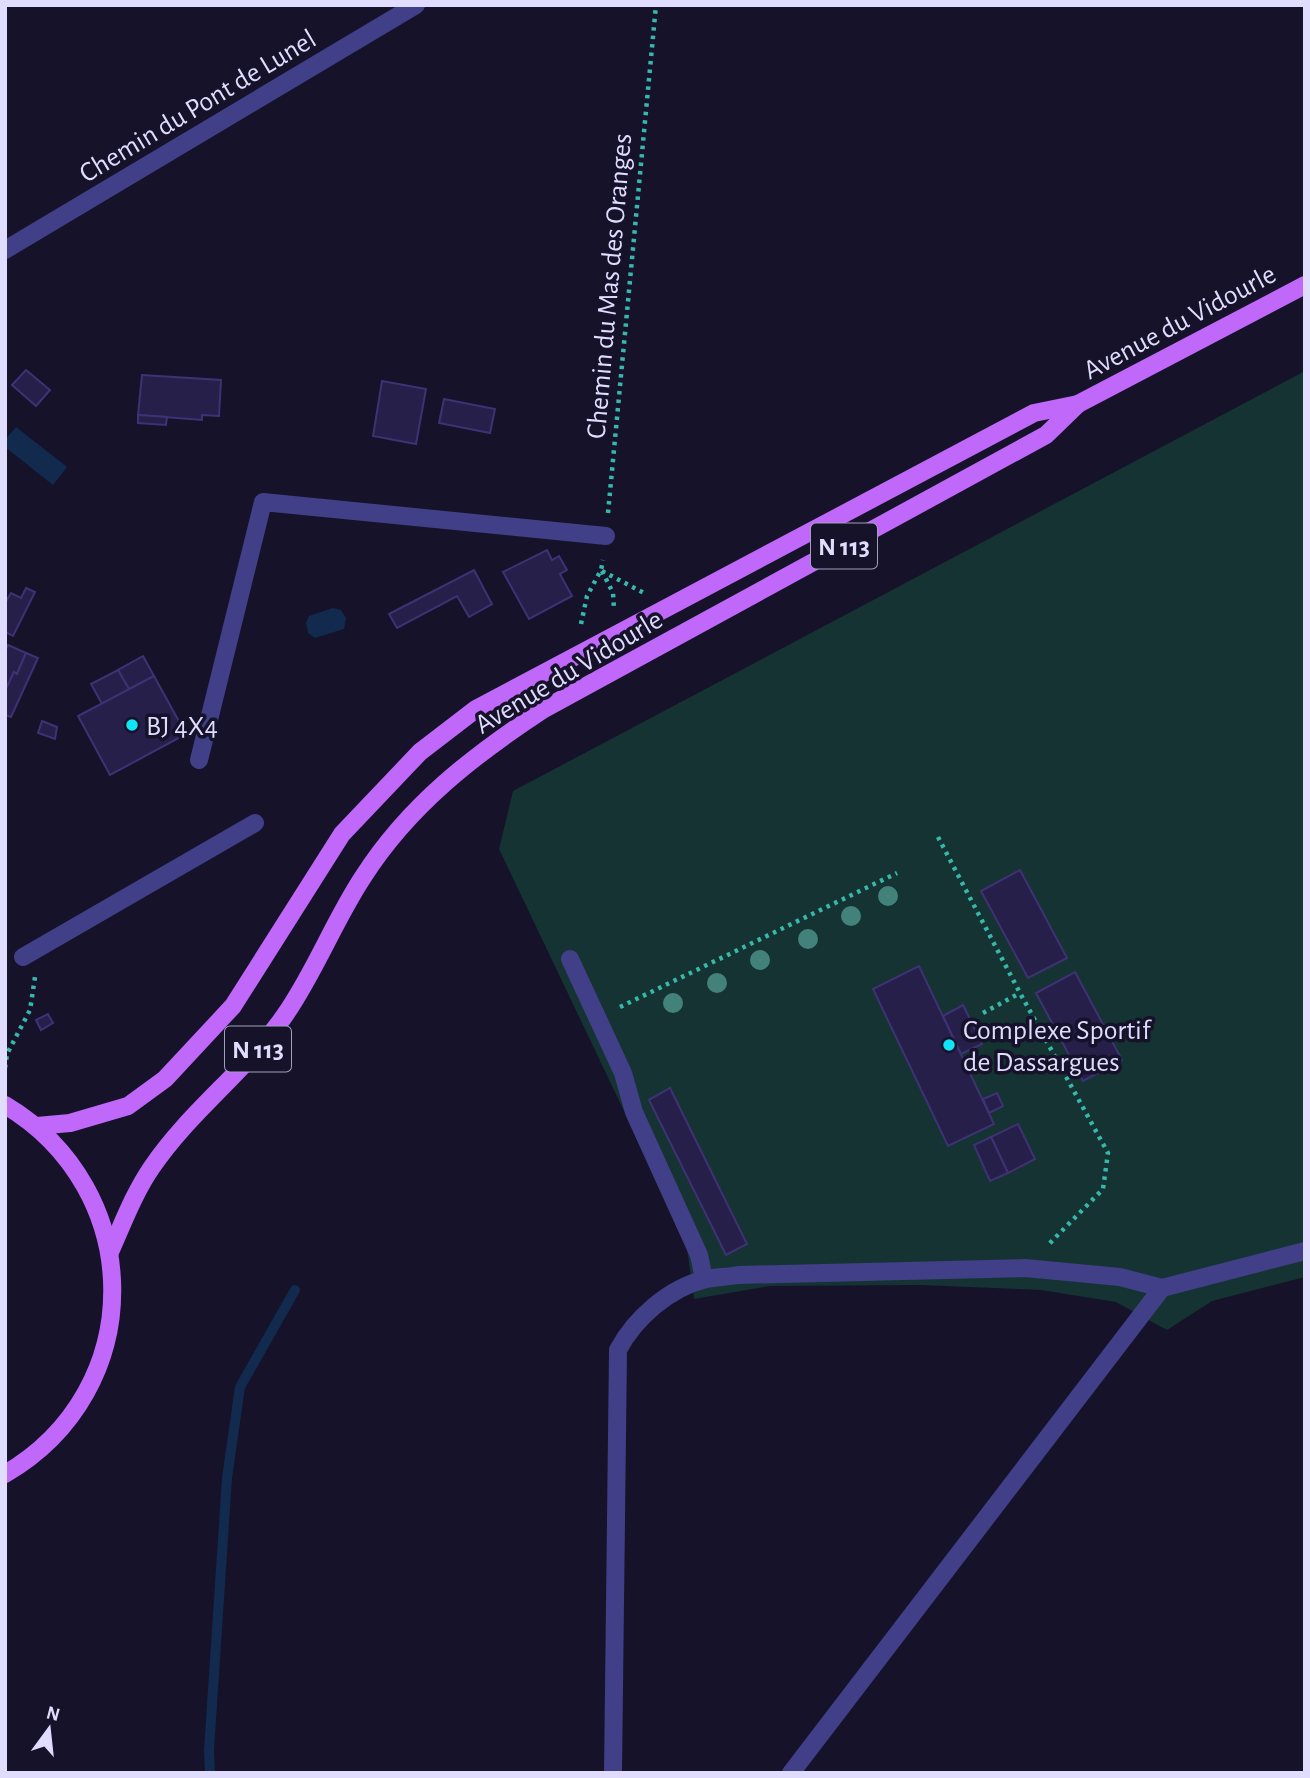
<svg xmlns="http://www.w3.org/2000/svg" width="1310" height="1778" font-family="'Alegreya Sans',sans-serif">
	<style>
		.green { fill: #153332 }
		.water { fill: #112a4e }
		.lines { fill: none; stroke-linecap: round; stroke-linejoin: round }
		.stream { stroke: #112a4e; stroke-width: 10 }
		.building { fill: #261f4a; stroke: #3e3275; stroke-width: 2 }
		.path { stroke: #36b8ad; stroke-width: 4.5; stroke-dasharray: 3.5 5; stroke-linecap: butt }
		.service { stroke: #403f87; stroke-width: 18 }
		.minor { stroke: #403f87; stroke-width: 18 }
		.primary { stroke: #bf68f9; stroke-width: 18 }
		.tree { fill: #43817b }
		.poi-dot { fill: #10e3f5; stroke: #15122a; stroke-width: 2.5 }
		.labels { text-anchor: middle; stroke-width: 7; stroke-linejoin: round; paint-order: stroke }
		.shield { fill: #15122a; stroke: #a29fbe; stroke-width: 2 }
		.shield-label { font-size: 26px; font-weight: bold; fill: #dfdcfe }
		.street-label { font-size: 28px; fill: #dfdcfe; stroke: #15122a }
		.poi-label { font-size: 28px; fill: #dfdcfe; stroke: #15122a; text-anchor: start }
	</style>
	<rect width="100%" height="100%" fill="#15122a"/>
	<polygon class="green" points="1305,371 1305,1277 1212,1301 1167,1330 1116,1302 1041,1290 920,1285 770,1286 694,1299 686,1241 499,849 513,791"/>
	<g class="water">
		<polygon points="16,427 67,467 53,485 5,447 5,440"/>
		<polygon points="333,608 341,610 346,618 344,629 315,638 308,633 306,623 309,616"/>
	</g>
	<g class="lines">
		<polyline class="stream" points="210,1773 209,1750 227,1478 240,1387 295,1290"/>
	</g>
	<g class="building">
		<polygon points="26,370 50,390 36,406 12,385"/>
		<polygon points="142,375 221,380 219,416 202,415 202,420 138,415"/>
		<polygon points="382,381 426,389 416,444 373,436"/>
		<polygon points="444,399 495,409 490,433 439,423"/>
		<polygon points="138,415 167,417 166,425 138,423"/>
		<polygon points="547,550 552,560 559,556 567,570 560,574 572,596 529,619 503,572"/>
		<polygon points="474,570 492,604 469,617 457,596 397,628 389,614"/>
		<polygon points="26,588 35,592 13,636 5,632 5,603 11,593 21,598"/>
		<polygon points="8,645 26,653 17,674 14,672 5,691 5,651"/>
		<polygon points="26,653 38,658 11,717 5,715 5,691 14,672 17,674"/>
		<polygon points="143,656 154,676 129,689 118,670"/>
		<polygon points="118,670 129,689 102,704 91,684"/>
		<polygon points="154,676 186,734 110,775 78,716"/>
		<polygon points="42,721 57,727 55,739 38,733"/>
		<polygon points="1020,870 1067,958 1028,978 981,891"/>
		<polygon points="919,966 994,1124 948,1146 873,989"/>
		<polygon points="1075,972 1122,1060 1083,1081 1036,993"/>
		<polygon points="963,1005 982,1044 961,1054 943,1016"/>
		<polygon points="48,1014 53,1023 41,1030 36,1020"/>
		<polygon points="670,1088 747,1244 726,1255 649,1100"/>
		<polygon points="997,1093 1003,1106 989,1113 983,1099"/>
		<polygon points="1018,1124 1035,1159 1008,1173 991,1137"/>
		<polygon points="991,1137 1008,1173 990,1181 974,1145"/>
	</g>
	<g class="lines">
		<g class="path">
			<polyline points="608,513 656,5"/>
			<polyline points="602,571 613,593 614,609"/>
			<polyline points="602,571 644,593"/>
			<polyline points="581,624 587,596 601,570 603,560"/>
			<polyline points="938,837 1020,993 1108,1153 1103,1189 1048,1245"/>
			<polyline points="620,1007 897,873"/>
			<polyline points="983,1013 1020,993"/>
			<polyline points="5,1068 7,1054 30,1010 35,977"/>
		</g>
		<g class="service">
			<polyline points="199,760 263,502 606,536"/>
			<polyline points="570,959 623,1073 634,1112 699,1255 704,1279"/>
			<path d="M613,1773L618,1350C635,1318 669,1288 706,1279C716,1277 728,1277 738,1275L1025,1268L1120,1277L1162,1288"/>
			<polyline points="791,1773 1162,1288 1305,1251"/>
		</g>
		<g class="minor">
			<polyline points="5,250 416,5"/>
			<polyline points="23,957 255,823"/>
		</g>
		<g class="primary">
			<path d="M5,1105C147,1190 149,1390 5,1474"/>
			<polyline points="37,1126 70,1123 128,1106 165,1079 233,1006 342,834 420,752 476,709 1034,413 1078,404"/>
			<path d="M110,1252C123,1223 134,1193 152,1167C190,1111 246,1071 285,1015C315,972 334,921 363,877C409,805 474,755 544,709L1046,435L1078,404L1305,285"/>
		</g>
	</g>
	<g class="tree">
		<circle cx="888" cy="896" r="10"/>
		<circle cx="851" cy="916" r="10"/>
		<circle cx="808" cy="939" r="10"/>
		<circle cx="760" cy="960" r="10"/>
		<circle cx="717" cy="983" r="10"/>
		<circle cx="673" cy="1003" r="10"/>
	</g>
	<g class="poi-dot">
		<circle cx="132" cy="725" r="7"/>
		<circle cx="949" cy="1045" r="7"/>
	</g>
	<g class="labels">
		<g class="shield">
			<rect x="811" y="523.5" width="66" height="45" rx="5"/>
			<rect x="225" y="1026.5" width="66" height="45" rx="5"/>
		</g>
		<g class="shield-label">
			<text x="844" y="555">N 113</text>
			<text x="258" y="1058">N 113</text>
		</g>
		<g class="street-label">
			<text transform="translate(197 105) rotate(-31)" y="10">Chemin du Pont de Lunel</text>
			<text transform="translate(608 286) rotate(-85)" y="10">Chemin du Mas des Oranges</text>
			<text transform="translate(1179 321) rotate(-28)" y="10">Avenue du Vidourle</text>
			<text transform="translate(568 671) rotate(-31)" y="10">Avenue du Vidourle</text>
		</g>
		<g class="poi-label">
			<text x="146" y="735">BJ 4X4</text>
			<text x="963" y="1039">Complexe Sportif<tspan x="963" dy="32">de Dassargues</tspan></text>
		</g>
	</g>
	<rect width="1310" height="1778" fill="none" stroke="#dfdcfe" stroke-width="14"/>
	<g transform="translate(49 1729) rotate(15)" stroke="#15122a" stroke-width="5" paint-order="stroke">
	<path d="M0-5L12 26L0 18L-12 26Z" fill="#dfdcfe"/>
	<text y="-10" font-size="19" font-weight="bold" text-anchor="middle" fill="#dfdcfe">N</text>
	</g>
</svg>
